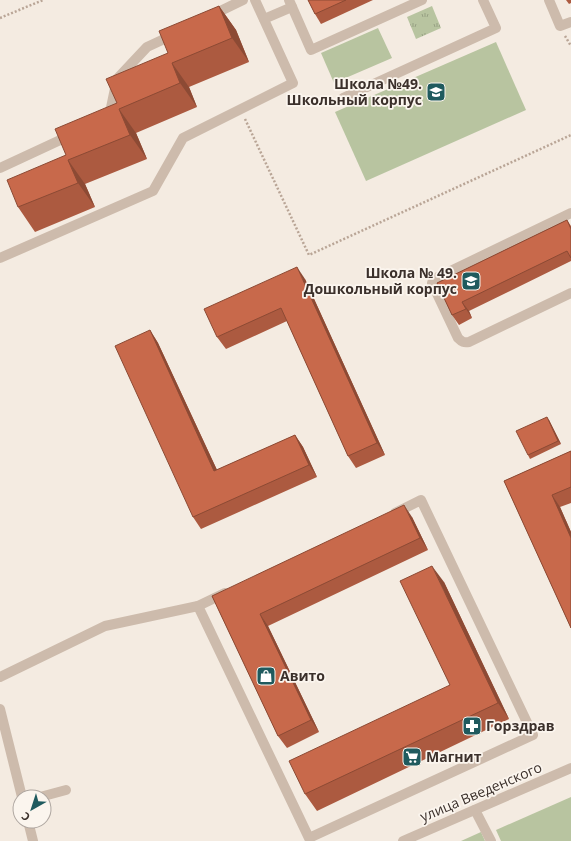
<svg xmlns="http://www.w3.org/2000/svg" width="571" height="841" font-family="'Open Sans',sans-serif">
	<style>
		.grass { fill: #b8c4a0 }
		.park { fill: url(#park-tufts) }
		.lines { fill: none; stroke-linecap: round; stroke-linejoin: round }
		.path { stroke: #b9a596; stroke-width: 2.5; stroke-dasharray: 2 2; stroke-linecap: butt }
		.minor { stroke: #cdbbac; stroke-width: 10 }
		.wall { fill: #ac5a40 }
		.shaded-wall { fill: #8c4a34 }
		.building { fill: #c8694b; stroke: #8c4a34 }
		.labels { text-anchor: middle; stroke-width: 3.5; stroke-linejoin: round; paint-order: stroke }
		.poi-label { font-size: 14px; font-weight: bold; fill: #3b302b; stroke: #fbf5ee; text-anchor: start }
		.street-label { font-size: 14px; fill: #3b302b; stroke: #fbf5ee }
	</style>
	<defs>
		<pattern id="park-tufts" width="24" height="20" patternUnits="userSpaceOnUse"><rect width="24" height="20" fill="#b8c4a0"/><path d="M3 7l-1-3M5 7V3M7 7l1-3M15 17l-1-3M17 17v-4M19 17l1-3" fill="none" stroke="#97a083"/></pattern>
	</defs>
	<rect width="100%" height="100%" fill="#f4ebe1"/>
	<g class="grass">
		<polygon points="378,28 392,58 334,83 321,53"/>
		<polygon points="496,42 526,110 366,181 335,112"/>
		<polygon points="571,797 571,841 501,841 496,830"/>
		<polygon points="481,832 485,841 461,841"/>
	</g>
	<polygon class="park" points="432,6 441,28 416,39 407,17"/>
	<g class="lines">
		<g class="path">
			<polyline points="0,18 43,0"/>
			<polyline points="565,36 571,46"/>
			<polyline points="245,119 309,255 571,135"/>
		</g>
		<g class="minor">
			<polyline points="289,0 311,50 422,0"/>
			<polyline points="549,0 560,26 571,22"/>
			<polyline points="210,16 243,0"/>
			<polyline points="264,19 292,7"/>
			<polyline points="343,98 496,28 483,0"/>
			<polyline points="109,117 117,79 147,47 175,34"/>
			<polyline points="0,168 71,135"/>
			<path d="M571,213L436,278L433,280L432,283L458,338C462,342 464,343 469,342L571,293"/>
			<polyline points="0,258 153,191 183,138 293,83 255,0"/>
			<polyline points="198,606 309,838 533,735 421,500 395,513"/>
			<polyline points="0,677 105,626 198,606 225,593"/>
			<polyline points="0,709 22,797"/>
			<polyline points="40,797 66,790"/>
			<polyline points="475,810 491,841"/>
			<polyline points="28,821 33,841"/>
			<polyline points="403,841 571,768"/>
		</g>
	</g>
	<g class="wall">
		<polygon points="308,0 373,0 321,24 315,14"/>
		<polygon points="566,0 571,0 571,3 569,4"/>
		<polygon points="219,6 236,30 249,62 189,87 197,107 136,133 147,159 85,184 95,207 35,232 18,207 66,155 117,103 168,53"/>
		<polygon points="567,220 571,226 571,261 469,311 472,318 459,325 452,315 437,283"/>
		<polygon points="305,279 385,455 356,468 348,456 287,321 226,349 217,337"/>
		<polygon points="150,330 158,343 217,470 295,435 303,447 317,477 201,529 193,517"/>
		<polygon points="549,420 561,444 530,459 528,455"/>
		<polygon points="571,451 571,503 560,507 571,532 571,628 504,481"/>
		<polygon points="412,517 428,550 268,626 319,732 287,748 278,736 212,596"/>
		<polygon points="444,582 509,719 317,811 305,794 450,685"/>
	</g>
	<g class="shaded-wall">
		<polygon points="219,6 236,30 249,62 232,38"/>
		<polygon points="172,63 189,87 197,107 180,83"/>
		<polygon points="119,109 136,133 147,159 130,135"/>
		<polygon points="68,160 85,184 95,207 78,183"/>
		<polygon points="297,267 305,279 385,455 377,443"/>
		<polygon points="462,302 469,311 472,318 466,309"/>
		<polygon points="150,330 158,343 223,483 214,471"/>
		<polygon points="547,417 549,420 561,444 558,441"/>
		<polygon points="295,435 303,447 317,477 309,465"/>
		<polygon points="552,495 560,507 571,532 571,538"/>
		<polygon points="404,505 412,517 428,550 420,538"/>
		<polygon points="432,566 444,582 509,719 498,703"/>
		<polygon points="260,614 268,626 319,732 311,720"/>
	</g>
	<g class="building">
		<polygon points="308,0 346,0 315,14"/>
		<polygon points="219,6 232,38 172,63 180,83 119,109 130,135 68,160 78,183 18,207 7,180 66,155 55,129 117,103 106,79 168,53 159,31"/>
		<polygon points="567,220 571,229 571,258 567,251 462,302 466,309 452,315 437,283"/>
		<polygon points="297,267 377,443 348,456 281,308 217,337 204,309"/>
		<polygon points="150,330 214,471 295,435 309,465 193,517 115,346"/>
		<polygon points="547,417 558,441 528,455 516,431"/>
		<polygon points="571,451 571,487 552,495 571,538 571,628 504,481"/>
		<polygon points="404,505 420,538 260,614 311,720 278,736 212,596"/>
		<polygon points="432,566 498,703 305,794 289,761 450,685 400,581"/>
	</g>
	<defs>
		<g id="school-square" transform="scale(1)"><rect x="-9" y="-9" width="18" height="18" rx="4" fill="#1f5a5e" stroke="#fbf5ee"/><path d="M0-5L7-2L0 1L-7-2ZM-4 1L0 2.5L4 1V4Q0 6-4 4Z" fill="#fff"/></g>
		<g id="shop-square" transform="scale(1)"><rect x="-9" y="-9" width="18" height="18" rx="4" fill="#1f5a5e" stroke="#fbf5ee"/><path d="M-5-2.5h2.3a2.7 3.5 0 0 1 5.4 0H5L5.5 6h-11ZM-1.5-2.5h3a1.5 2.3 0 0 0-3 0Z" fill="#fff"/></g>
		<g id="pharmacy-square" transform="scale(1)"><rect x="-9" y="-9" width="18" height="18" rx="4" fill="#1f5a5e" stroke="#fbf5ee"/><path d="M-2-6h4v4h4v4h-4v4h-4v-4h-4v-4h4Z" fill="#fff"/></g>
		<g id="supermarket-square" transform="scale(1)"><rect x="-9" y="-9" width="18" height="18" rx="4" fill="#1f5a5e" stroke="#fbf5ee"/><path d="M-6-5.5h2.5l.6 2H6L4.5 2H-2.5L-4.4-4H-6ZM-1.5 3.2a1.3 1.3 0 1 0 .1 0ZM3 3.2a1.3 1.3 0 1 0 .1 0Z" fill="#fff"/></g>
	</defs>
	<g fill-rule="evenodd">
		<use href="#school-square" x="436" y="92"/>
		<use href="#school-square" x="471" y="281"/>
		<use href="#shop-square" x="266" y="676"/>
		<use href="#pharmacy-square" x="472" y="726"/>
		<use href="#supermarket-square" x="412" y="757"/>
	</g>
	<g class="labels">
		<g class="poi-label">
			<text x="422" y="89" text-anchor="end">Школа №49.<tspan x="422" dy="16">Школьный корпус</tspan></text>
			<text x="457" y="278" text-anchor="end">Школа № 49.<tspan x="457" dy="16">Дошкольный корпус</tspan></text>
			<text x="280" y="681">Авито</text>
			<text x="486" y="731">Горздрав</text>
			<text x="426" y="762">Магнит</text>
		</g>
		<g class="street-label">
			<text transform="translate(481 792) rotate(-23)" y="5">улица Введенского</text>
		</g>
	</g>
	<g transform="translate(32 809) rotate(219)"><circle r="19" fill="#fbf5ee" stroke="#aea6a0"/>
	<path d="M0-3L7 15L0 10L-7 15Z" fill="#1f5a5e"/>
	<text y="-6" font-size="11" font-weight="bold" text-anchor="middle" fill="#3b302b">С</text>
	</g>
</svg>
